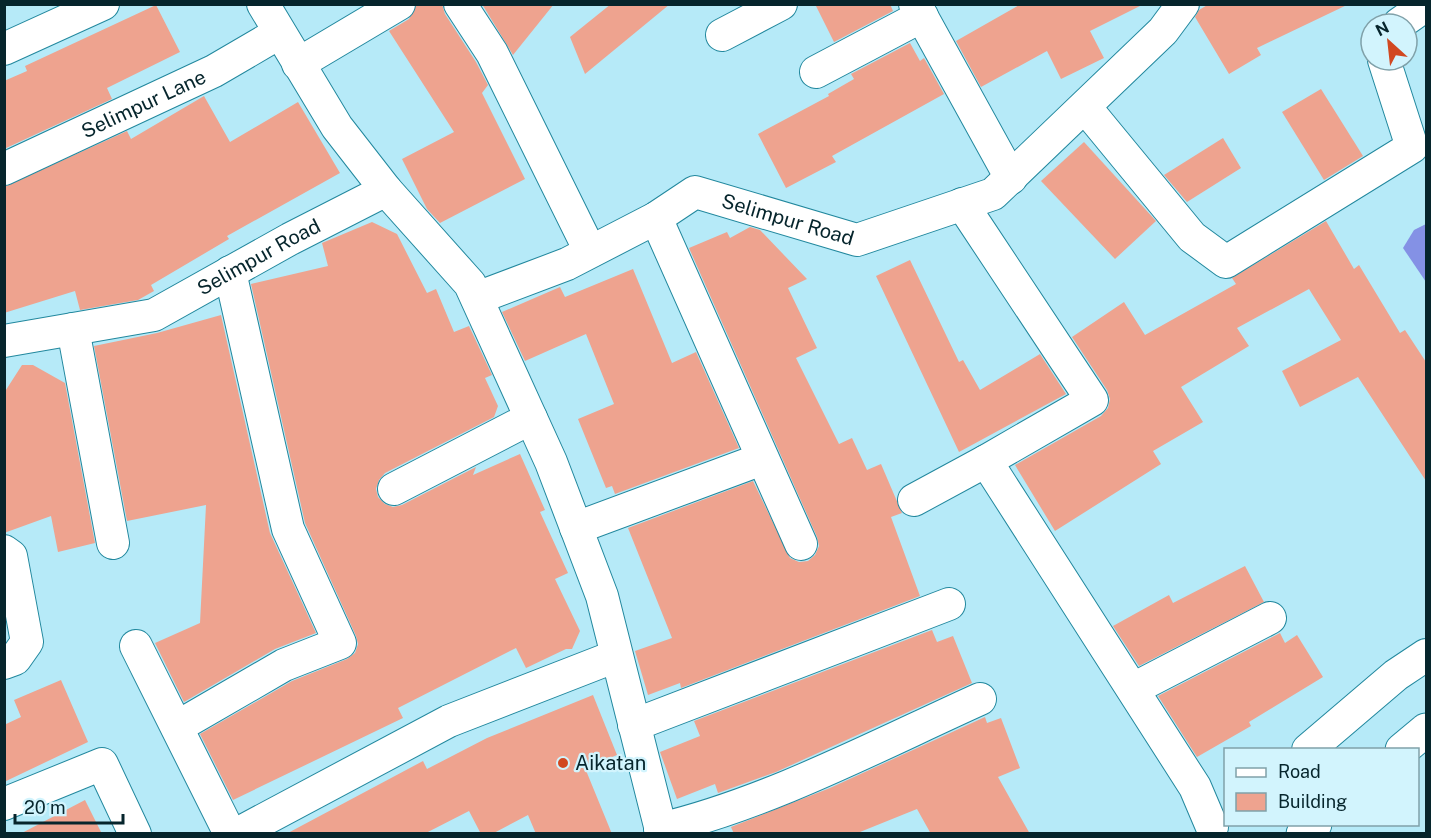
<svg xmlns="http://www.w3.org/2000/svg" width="1431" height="838" font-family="'Public Sans',sans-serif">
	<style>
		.water { fill: #8491e5 }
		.building { fill: #eea38f }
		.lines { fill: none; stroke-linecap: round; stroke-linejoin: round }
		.street-casing { stroke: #22889e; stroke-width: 34 }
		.secondary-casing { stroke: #22889e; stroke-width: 35 }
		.street { stroke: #fff; stroke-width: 32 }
		.secondary { stroke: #fff; stroke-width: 33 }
		.poi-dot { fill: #d14821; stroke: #d2f4fd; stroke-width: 2 }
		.labels { text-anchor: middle; stroke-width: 4.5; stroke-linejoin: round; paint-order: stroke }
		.street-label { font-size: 20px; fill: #06252c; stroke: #d2f4fd }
		.poi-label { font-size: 20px; fill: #06252c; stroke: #d2f4fd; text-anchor: start }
	</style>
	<rect width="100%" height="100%" fill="#b6eaf8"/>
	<polygon class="water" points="1426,224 1426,282 1403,248 1414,230"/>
	<g class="building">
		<polygon points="417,4 442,4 445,14 476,62 488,85 482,93 525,179 440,223 427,209 402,159 454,132 389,31 409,19"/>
		<polygon points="482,4 554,4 513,55"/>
		<polygon points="611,4 670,4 585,74 570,37"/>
		<polygon points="815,4 890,4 893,11 834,42"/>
		<polygon points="1021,4 1144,4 1090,31 1104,58 1061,79 1047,51 981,87 956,41"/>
		<polygon points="1209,4 1349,4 1257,48 1261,55 1229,74 1195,17 1199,10"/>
		<polygon points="156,5 180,52 107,88 112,99 4,149 4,81 27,71 25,66"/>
		<polygon points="910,43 920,61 924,58 944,94 832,156 836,162 786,188 758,134 829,96 828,94 854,79 851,74"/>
		<polygon points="1321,89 1363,156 1324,180 1282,112"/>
		<polygon points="204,96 230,142 298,102 340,173 227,236 229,239 151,285 154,291 138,300 80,310 75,291 4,313 4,187 127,131 131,139"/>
		<polygon points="1223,138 1241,168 1187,202 1164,175"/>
		<polygon points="1084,142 1156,221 1115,259 1041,181"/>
		<polygon points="1326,221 1354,269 1359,265 1400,333 1405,330 1426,362 1426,481 1358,377 1300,407 1282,371 1341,340 1309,289 1237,328 1249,346 1181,387 1203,422 1153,451 1161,464 1055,531 1015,465 1101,416 1108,408 1110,399 1107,390 1072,337 1124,302 1145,335 1236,284 1232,278"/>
		<polygon points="372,222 397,234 427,293 436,289 454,332 469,326 492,375 485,378 498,406 494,417 385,473 379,480 376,489 378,497 385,504 393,507 402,505 476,467 473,475 520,454 545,510 540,512 568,573 555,579 580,631 572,649 566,649 526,668 516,648 398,708 403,718 233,800 200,734 292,681 347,659 355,653 358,644 356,636 305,523 251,284 328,266 322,243"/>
		<polygon points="750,227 760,230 807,279 788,288 817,348 796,358 839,444 852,438 867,470 881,464 902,513 891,517 920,596 681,688 680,683 648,695 635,651 672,638 628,528 753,481 790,558 799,562 808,561 815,555 819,546 817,537 689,248 727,232 730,238"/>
		<polygon points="910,260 959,362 963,360 980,390 1040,354 1066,394 959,452 876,276"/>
		<polygon points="633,269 672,363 696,352 739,448 615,494 612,486 606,488 578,419 614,404 586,334 525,361 502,312 560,287 565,297"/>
		<polygon points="221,315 270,533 316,633 275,649 184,702 155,643 200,623 206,505 127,521 94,346 157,333"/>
		<polygon points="22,365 33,365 65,383 95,543 58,552 51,516 4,533 4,393"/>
		<polygon points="1245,566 1264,602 1139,666 1113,626 1169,595 1173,603"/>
		<polygon points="932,630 937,642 953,636 972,683 776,772 718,793 715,784 677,799 660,752 700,736 694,721"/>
		<polygon points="1280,633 1285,643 1297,635 1323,677 1249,722 1251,726 1197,757 1158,696"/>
		<polygon points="61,680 88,742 4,782 4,725 21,717 14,700"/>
		<polygon points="593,695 617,755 585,768 612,834 536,834 528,815 492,834 481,834 469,811 424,834 286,834 423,761 427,769 487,738"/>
		<polygon points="985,717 987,723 1001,718 1020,768 998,777 1030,834 931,834 917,809 855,834 734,834 731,827 830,788"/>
		<polygon points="85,800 102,834 20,834"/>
	</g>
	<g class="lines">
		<g class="street-casing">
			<g id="street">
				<polyline points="263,4 337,127 386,190"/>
				<polyline points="460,4 492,53 590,251"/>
				<polyline points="915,4 1011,178"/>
				<polyline points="1399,24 1426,5"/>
				<polyline points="722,35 781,4"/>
				<polyline points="4,49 103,4"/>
				<polyline points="298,64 399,4"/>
				<polyline points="816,72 922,16"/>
				<polyline points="1085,107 1192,237 1226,262 1412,147 1384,60"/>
				<path id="s1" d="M4,169L214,71L279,33"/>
				<polyline points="962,204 1092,400 986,461 1195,787 1212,827"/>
				<polyline points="656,218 801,544"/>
				<path id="s2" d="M477,298L567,264L656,218L695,192L857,240L993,194L1163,31L1183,4"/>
				<polyline points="73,329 113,543"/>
				<path id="s3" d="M4,341L154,315L290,239L386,190L470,284L551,462L602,596L662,834"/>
				<polyline points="394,489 531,418"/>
				<polyline points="914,500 986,461"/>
				<polyline points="576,528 762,459"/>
				<polyline points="4,551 11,556 27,642 15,659 4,663"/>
				<polyline points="136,646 230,834"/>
				<polyline points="1133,689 1270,618"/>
				<polyline points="634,725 949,604"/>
				<polyline points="177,727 284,665 340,643 288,529 230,272"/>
				<polyline points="1308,750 1396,675 1426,655"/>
				<polyline points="4,804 102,764 135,834"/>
				<path d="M660,829C769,803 878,745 980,699"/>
				<polyline points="237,834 449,721 616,656"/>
			</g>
		</g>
		<g class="secondary-casing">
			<g id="secondary">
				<polyline points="1402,750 1426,730"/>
				<polyline points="1303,834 1315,824"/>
			</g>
		</g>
		<use href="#street" class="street"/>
		<use href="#secondary" class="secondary"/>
	</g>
	<circle class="poi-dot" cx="563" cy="763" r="6"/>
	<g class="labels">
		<g class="street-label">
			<text dy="7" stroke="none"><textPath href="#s1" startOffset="154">Selimpur Lane</textPath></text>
			<text dy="7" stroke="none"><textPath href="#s2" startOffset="340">Selimpur Road</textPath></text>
			<text dy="7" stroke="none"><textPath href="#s3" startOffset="272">Selimpur Road</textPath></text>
		</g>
		<g class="poi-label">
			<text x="575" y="770">Aikatan</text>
		</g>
	</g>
	<rect width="1431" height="838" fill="none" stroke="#06252c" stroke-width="12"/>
	<rect x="1224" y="748" width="195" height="78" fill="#d2f4fd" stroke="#80a1a9" stroke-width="1.5"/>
	<rect x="1236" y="768" width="30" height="9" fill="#ffffff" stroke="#80a1a9" stroke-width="1.5"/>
	<text x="1278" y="778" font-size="18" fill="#06252c">Road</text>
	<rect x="1236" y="793" width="30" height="18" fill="#eea38f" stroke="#80a1a9" stroke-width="1.5"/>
	<text x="1278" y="808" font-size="18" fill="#06252c">Building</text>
	<g transform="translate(1389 42) rotate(333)"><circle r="28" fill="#d2f4fd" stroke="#80a1a9" stroke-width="1.5"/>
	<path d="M0-4.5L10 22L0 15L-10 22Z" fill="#d14821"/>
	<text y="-9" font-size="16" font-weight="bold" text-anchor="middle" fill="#06252c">N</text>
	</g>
	<path d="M15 814v9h108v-9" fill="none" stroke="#06252c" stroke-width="3"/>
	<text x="24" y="814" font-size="18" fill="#06252c" stroke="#d2f4fd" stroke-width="4.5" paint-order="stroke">20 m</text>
</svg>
